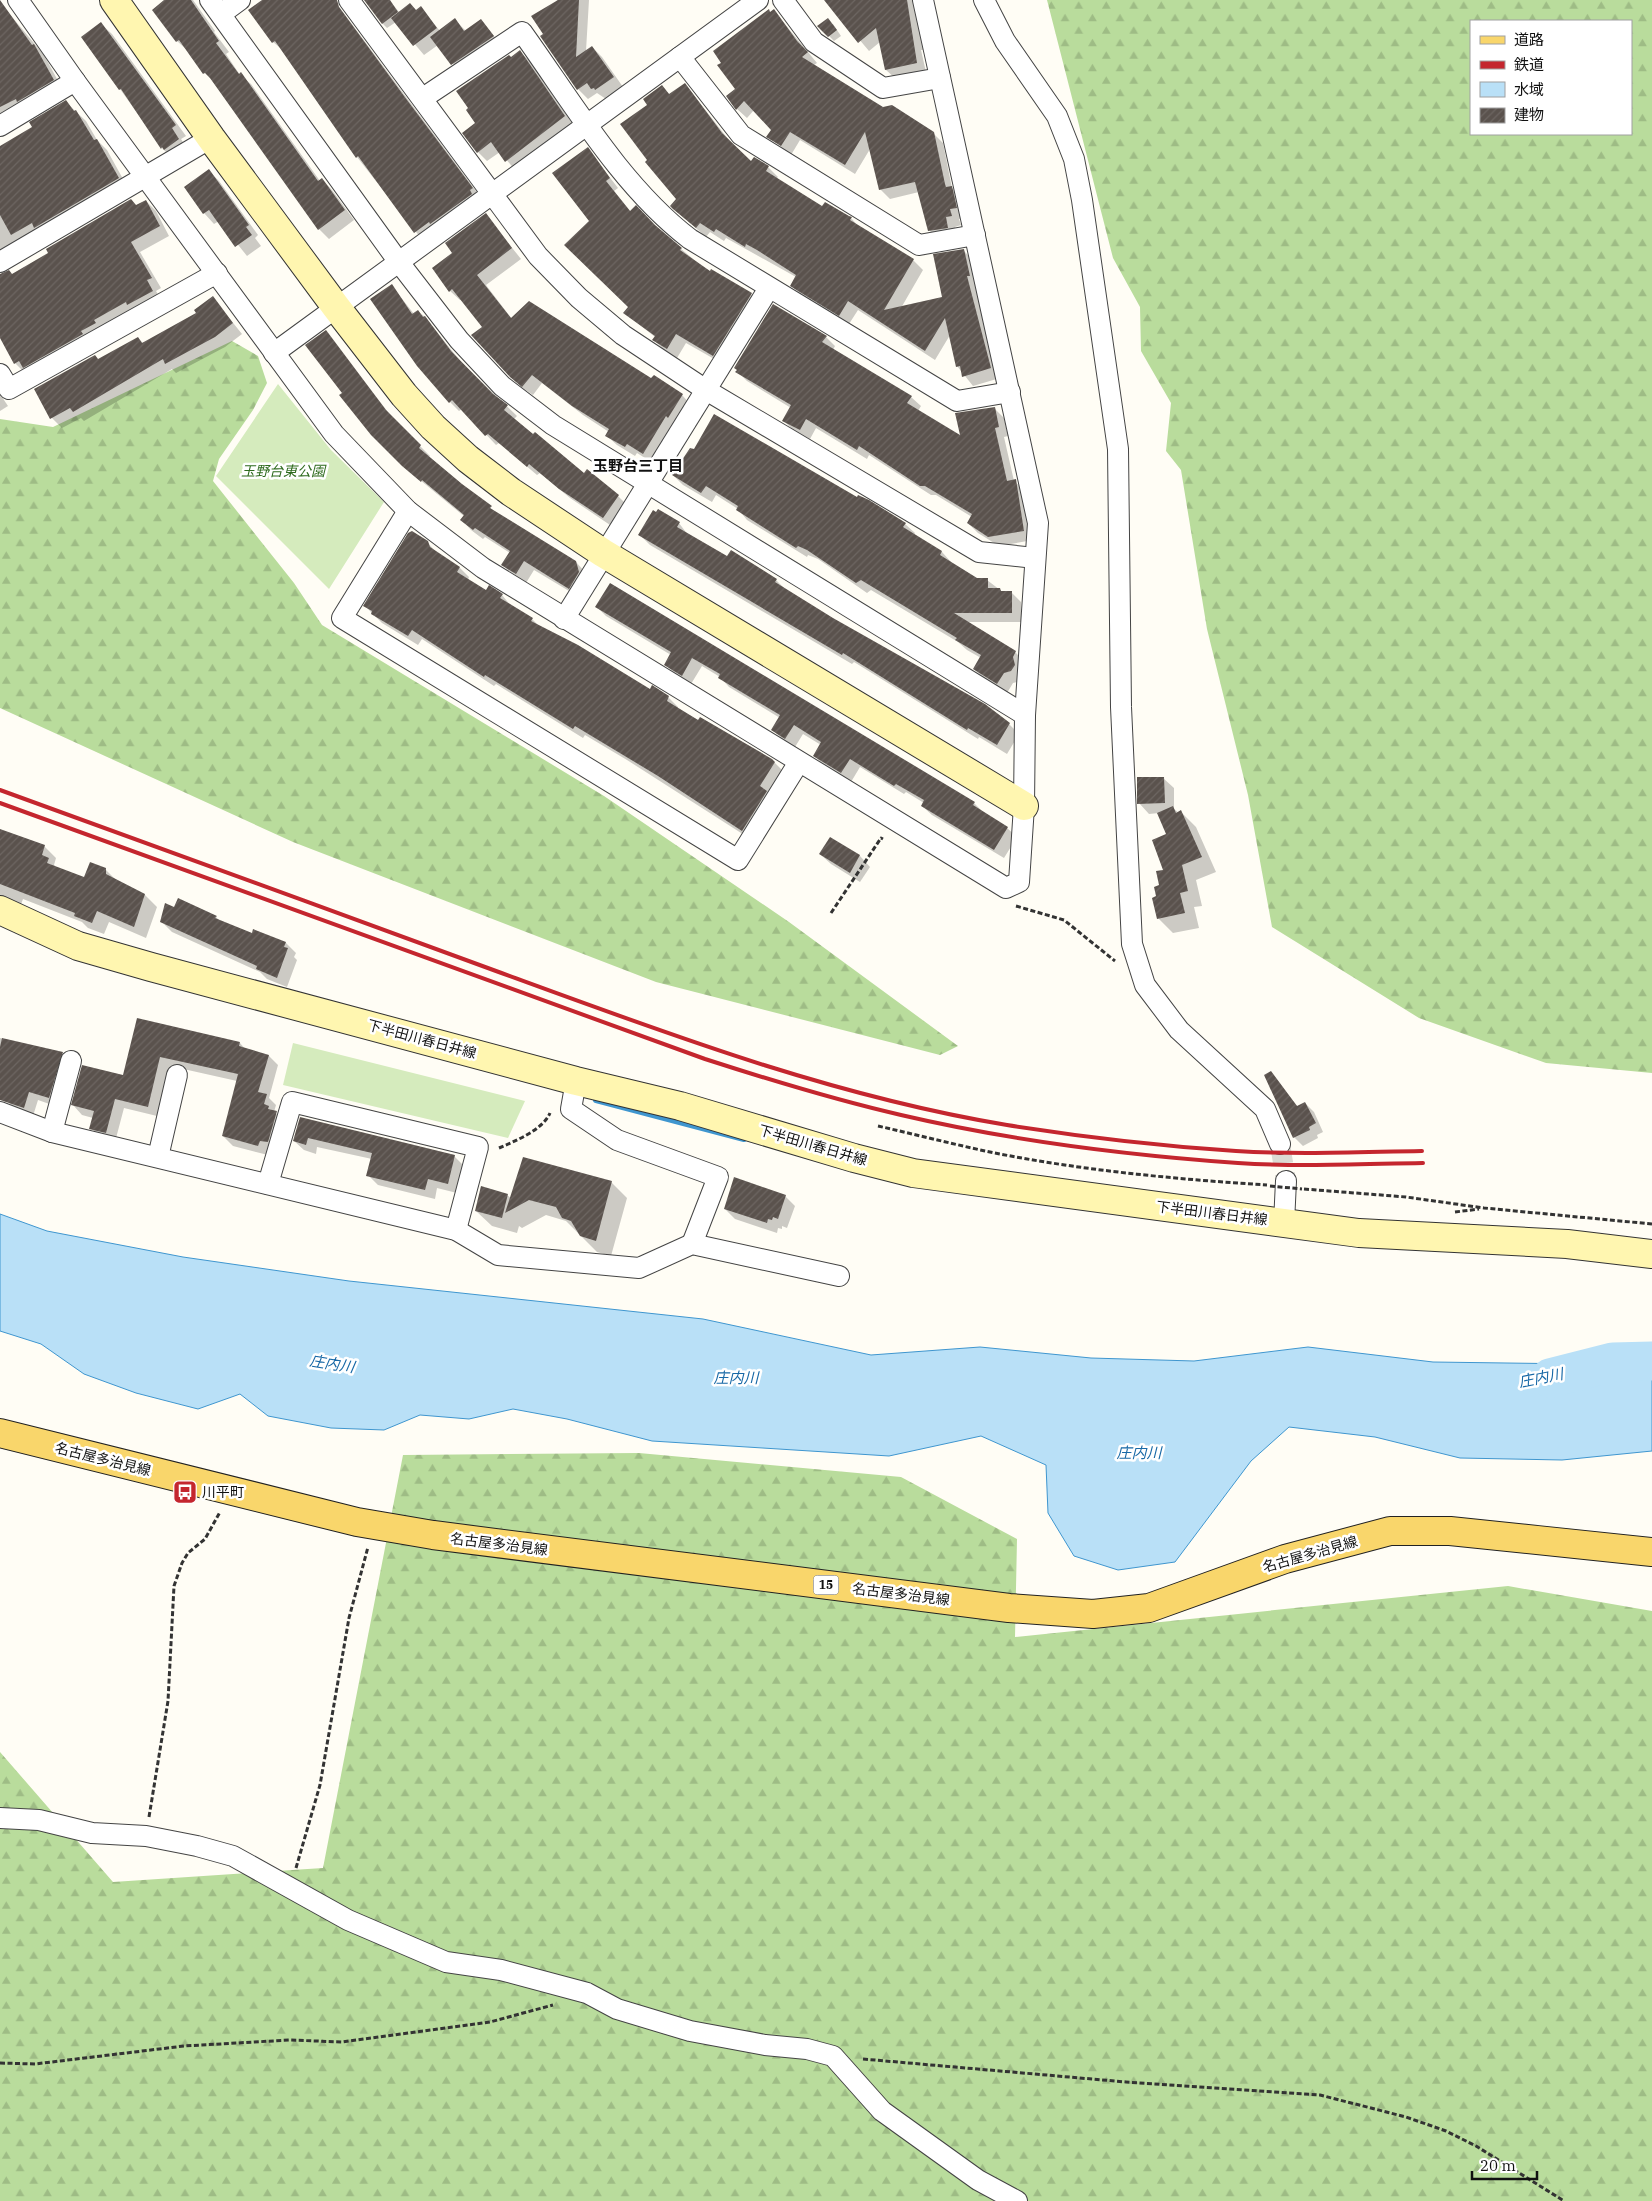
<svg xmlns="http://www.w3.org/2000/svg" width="1652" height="2201" font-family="'IBM Plex Serif','Noto Sans JP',serif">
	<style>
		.grass { fill: #d5ebbd }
		.forest { fill: url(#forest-firs); fill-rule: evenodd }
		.water { fill: #b9e0f7; stroke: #3f96cf }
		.shadow { fill: #0003 }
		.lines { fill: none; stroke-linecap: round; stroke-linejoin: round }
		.stream { stroke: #3f96cf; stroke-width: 6 }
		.river { stroke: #b9e0f7; stroke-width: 39 }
		.building { fill: url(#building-hatch) }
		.street-tunnel { stroke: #dbdad3; stroke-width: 20; stroke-dasharray: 20 10; stroke-linecap: butt }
		.street-casing { stroke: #444; stroke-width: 22 }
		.secondary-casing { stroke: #333; stroke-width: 30 }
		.primary-casing { stroke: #222; stroke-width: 30 }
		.path { stroke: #333; stroke-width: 3; stroke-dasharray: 5 2.5; stroke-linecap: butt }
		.street { stroke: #fff; stroke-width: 20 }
		.secondary { stroke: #fff6b0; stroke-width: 28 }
		.primary { stroke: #f9d66b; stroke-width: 28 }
		.rail { stroke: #c4262e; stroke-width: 4 }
		.path-bridge { stroke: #333; stroke-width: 3; stroke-dasharray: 5 2.5; stroke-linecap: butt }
		.labels { text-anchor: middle; stroke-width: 5; stroke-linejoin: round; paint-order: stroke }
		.shield { fill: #fff; stroke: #585858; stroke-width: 1 }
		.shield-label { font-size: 12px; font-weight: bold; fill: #111 }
		.park-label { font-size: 14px; font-style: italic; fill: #2f6b1f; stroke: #fff }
		.street-label { font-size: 14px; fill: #111; stroke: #fff }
		.poi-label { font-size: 14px; fill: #111; stroke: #fff; text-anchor: start }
		.neighbourhood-label { font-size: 15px; font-weight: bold; fill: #111; stroke: #fff }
		.water-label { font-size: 15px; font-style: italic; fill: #1768a6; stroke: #fff }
	</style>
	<defs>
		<pattern id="forest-firs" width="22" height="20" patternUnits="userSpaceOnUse" patternTransform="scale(1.25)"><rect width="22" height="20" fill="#b9dc9c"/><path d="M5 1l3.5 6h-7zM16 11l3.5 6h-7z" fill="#9ebc85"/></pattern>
		<pattern id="building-hatch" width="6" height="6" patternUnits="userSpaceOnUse" patternTransform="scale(1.25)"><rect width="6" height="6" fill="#5a524d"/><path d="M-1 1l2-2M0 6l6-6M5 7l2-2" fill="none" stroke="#6d6662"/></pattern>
	</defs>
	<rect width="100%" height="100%" fill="#fffdf5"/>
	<g class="grass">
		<polygon points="278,384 331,450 384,502 329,589 216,476"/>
		<polygon points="293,1043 525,1101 508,1138 283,1085"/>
	</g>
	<g class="forest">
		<path d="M1047,0H1652V1073L1546,1063L1419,1018L1272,927L1248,795L1207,629L1181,470L1166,451L1171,403L1141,351L1140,307L1113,258ZM1631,21V134H1471V21Z"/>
		<polygon points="232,341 258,356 267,383 253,410 219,459 213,481 294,583 322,625 604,796 789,922 958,1046 940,1055 656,982 293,842 0,708 0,419 53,427"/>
		<polygon points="639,1453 901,1477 1017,1539 1015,1637 1508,1586 1652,1611 1652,2201 0,2201 0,1752 113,1882 323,1868 403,1455"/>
	</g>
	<polygon class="water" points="0,1214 47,1231 183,1257 349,1281 703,1319 871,1355 980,1347 1091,1358 1194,1361 1308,1347 1433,1362 1652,1365 1652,1451 1562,1460 1460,1458 1375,1437 1289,1427 1251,1461 1175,1562 1118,1570 1074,1556 1048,1513 1046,1465 981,1436 889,1456 652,1441 567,1419 513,1409 469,1419 420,1415 384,1430 331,1428 268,1416 240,1394 198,1409 136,1393 84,1374 41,1344 0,1331"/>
	<g class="shadow">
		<polygon points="166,0 193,0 215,31 214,32 229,52 226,54 240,75 251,84 320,181 322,179 332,190 354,220 329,239 319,229 214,83 188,51 177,41"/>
		<polygon points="264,0 334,0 482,199 424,242 357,157 284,51 273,42"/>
		<polygon points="389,0 400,13 416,11 421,8 440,31 455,20 466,31 481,20 502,46 461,73 438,45 424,55 396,22 387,28 383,24 373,11"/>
		<polygon points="557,0 589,0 586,51 592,47 602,57 623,87 606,99 597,93 588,99 578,89 545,34"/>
		<polygon points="826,0 914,0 924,50 921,50 926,72 896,79 886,70 880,42 869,51"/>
		<polygon points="7,11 44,55 63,90 0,122 0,15"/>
		<polygon points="774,11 817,63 814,65 883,109 933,133 943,143 952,188 961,197 966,218 959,219 961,225 955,227 957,237 939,240 930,231 919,192 890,199 880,189 870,149 855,174 800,140 791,155 768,136 772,130 754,110 747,118 737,109 727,96 737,89 771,13"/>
		<polygon points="101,24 112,34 186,136 181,139 188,150 172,158 162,148 120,89"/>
		<polygon points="833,24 841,36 834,41 819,26"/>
		<polygon points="520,52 530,61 574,126 515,170 500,152 487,161 478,152 477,123 511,59"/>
		<polygon points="685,84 732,144 751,163 768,167 778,177 776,179 823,208 851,218 860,228 913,260 923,270 901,308 944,298 963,250 973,260 1000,378 973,386 957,366 950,335 935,360 858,310 849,324 801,295 791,285 796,277 726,238 724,241 710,232 706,237 681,215 677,199 648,161 649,105 662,86 670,95"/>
		<polygon points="71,107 86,121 97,140 107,150 128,188 0,257 0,148"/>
		<polygon points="588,149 618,188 614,191 631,212 656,228 710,273 751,294 760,303 723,364 686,343 677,358 663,349 654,340 655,337 625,313 629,307 591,221"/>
		<polygon points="209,171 219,181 258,235 255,238 261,246 247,256 219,221 214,224 204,213 186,188"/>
		<polygon points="146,201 156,211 169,236 140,252 161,288 156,291 162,301 25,373 15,363 0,335 0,281"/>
		<polygon points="486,215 521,259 486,285 512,319 652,380 682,395 691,405 653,463 637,453 635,456 617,445 607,436 609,432 583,415 542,383 533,395 521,387 511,376 483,327 461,299 460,300 450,291 454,253"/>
		<polygon points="392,286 414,314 418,311 425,317 461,362 517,416 514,419 584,475 618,496 628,506 613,527 570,498 540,473 537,475 499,443 496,445 462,409 459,411 450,402"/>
		<polygon points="213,298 242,334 225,347 176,373 172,369 84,421 81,418 62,428 52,418 36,389 98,360 138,338 143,343 198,313"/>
		<polygon points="325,332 395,421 430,456 429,457 500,516 576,562 586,573 579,597 534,570 526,583 513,575 503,565 510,553 485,537 483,539 471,530 462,520 465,517 414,475 344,393"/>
		<polygon points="826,337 835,346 833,350 911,397 921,406 918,411 962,438 994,408 1004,418 1008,436 1004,437 1014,481 1025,490 1033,540 999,546 978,533 968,523 972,517 936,495 931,495 869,455 867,459 816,428 810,439 793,430 784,421 791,408 747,381 737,371"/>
		<polygon points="0,394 8,406 0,411"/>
		<polygon points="673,475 858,499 905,524 915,533 914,535 942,552 951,562 950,563 977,579 987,580 1004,593 1011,592 1021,602 1021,622 967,622 1015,652 1025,662 1021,681 1013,683 1007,693 984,679 974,669 981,658 967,650 958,642 871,590 867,593 818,559 808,555 807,557 747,520 738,509 716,495 712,502 683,485"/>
		<polygon points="679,523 688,535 727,558 776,580 786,590 832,619 1009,724 1019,734 1007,754 979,737 978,739 854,662 852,664 650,545 640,535"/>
		<polygon points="427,542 438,554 460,568 469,577 468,580 487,591 502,595 511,606 532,619 540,627 650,690 668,697 678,707 678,709 772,760 782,770 752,840 627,760 585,735 583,738 496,684 494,686 422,639 418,645 382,623 365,606"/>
		<polygon points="611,584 974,803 984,813 1007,828 1017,837 1004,858 932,815 922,806 924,803 906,792 904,794 860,767 851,782 824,765 814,756 821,745 803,734 795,747 782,739 773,730 780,718 729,687 720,677 702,666 691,684 675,674 666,665 671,655 606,616 597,607"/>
		<polygon points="1163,778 1174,788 1174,809 1179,813 1181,812 1196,827 1216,872 1196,880 1202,906 1194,907 1199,928 1173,933 1158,918 1158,897 1164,871 1168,834 1159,813 1149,814 1139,803"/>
		<polygon points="0,830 44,846 56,858 54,865 57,868 85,879 105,869 117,881 145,895 157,907 146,938 109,922 104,934 88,928 82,922 23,899 20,907 0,900"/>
		<polygon points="830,838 860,856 870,867 860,882 831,864 820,854"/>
		<polygon points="174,908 216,917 221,922 252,934 254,930 286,943 296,953 294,957 297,960 287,987 267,979 260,972 172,932 162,922"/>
		<polygon points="138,1019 240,1043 246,1050 269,1056 278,1065 269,1098 276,1105 274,1112 286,1122 268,1155 233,1146 223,1136 237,1081 170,1066 157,1116 124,1108 115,1142 100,1138 91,1128 93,1118 82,1115 73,1105 124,1077"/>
		<polygon points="0,1038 62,1054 72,1063 58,1107 38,1100 33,1116 18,1111 8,1102 0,1087"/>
		<polygon points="1270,1073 1298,1107 1305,1103 1314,1112 1323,1132 1317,1135 1318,1138 1303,1146 1294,1137"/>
		<polygon points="301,1119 454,1156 464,1166 457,1193 437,1188 435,1199 378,1185 368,1175 372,1159 317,1147 316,1154 304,1150 294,1141"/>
		<polygon points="611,1182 627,1198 611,1256 597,1252 566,1221 546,1215 522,1228 519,1226 517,1233 492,1226 476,1211 507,1195 511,1198"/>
		<polygon points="785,1196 795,1206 787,1228 782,1226 782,1229 778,1228 777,1233 735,1219 725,1209"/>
	</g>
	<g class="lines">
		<polyline class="stream" points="596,1100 744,1139"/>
		<polyline class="river" points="1550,1378 1613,1362 1652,1361"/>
	</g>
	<g class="building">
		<polygon points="0,0 32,45 34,44 54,80 17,102 16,99 0,107"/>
		<polygon points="164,0 191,0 219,41 216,43 239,74 241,72 318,181 322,178 345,210 318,230 210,78 205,73 203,74 179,40 176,42 152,10"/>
		<polygon points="262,0 337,0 339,7 404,96 473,188 470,190 472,194 430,224 429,222 414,233 358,156 356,158 275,41 272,43 248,10"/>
		<polygon points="364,0 390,0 398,12 382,24"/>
		<polygon points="558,0 579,0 576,57 592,46 614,77 595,90 594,88 591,89 587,83 577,90 540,36 543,34 531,16"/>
		<polygon points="824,0 907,0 917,63 885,70 876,28 858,43"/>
		<polygon points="410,3 416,10 421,6 437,28 413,46 391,18"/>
		<polygon points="769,9 770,12 774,9 797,41 808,52 802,57 883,107 892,105 934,132 945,184 946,187 952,186 957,208 950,209 952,216 946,217 948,228 928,231 915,182 879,190 865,132 845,165 790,132 781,146 766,137 771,130 744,101 736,110 726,96 735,89 717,65 721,63 713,51"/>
		<polygon points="455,18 464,31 481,19 494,36 451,65 430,37"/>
		<polygon points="828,18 837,30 828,37 817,26"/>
		<polygon points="101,22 176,125 172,128 179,139 164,150 162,147 161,149 121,89 119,90 81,37"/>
		<polygon points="520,50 565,116 505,162 491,142 477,153 462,133 475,123 466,110 468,108 456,91 509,55 511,57"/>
		<polygon points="685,83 722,133 751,161 754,157 769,166 766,171 822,206 825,202 849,216 852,217 850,220 914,259 884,310 942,297 933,254 964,249 970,276 967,276 991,368 962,377 960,366 956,367 945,318 925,351 848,301 839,316 790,286 796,275 757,250 746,244 745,247 716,229 714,232 700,223 696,228 673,209 670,206 676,199 645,162 647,160 620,124 647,105 643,99 662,85 669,94"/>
		<polygon points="66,100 74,111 76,110 94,140 97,139 119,178 34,228 32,223 11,235 0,215 0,146 32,127 29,122"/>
		<polygon points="588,147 610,178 606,181 630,211 636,205 655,225 682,248 680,250 710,271 711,269 752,293 713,356 676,334 667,349 652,340 655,336 623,313 628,307 564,245 589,221 552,173"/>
		<polygon points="209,169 249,225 246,227 252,235 235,247 209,210 203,214 184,187"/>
		<polygon points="131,199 136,205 146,200 160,226 131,242 152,278 147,280 153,291 127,305 126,302 94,320 96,323 81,331 83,334 23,368 19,361 14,364 0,338 0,274 9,270 12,274 48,253 46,249"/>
		<polygon points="486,213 512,248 477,275 511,318 529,301 651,378 654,375 683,394 668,418 666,416 643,454 627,444 625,447 605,436 609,429 572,406 532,375 522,387 510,377 471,335 482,327 452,289 449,292 432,268 452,253 445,243"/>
		<polygon points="392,284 412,314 418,310 423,317 425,316 451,351 493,394 508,405 504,410 533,434 535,432 584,473 587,469 619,495 603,518 559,489 529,464 527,467 488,434 485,436 452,400 449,403 417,366 370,299"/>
		<polygon points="213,296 233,323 215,337 165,364 163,359 73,412 70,408 50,419 34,389 95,355 98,359 138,337 142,343 196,313 194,310"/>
		<polygon points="773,304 827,336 822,342 912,396 907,403 960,435 955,413 995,407 999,427 995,428 1007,481 1016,479 1024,531 988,537 967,523 972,514 925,486 920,486 859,446 857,450 806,419 800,430 782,421 791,405 735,372 737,370 734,368"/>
		<polygon points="326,330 386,410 421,445 419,448 462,484 492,506 490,508 576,561 579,572 569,589 524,561 516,574 501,565 510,551 475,528 473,530 460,520 464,515 422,480 421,482 402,466 371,435 339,395 342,393 305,345"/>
		<polygon points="714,414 857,497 858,495 869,500 906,523 903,527 942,551 940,555 977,578 988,578 988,588 1000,588 1001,591 1012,591 1012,613 954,613 1016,651 1013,657 1015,665 1011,671 1004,673 997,684 973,669 981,655 955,640 957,638 861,580 856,583 807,550 798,546 796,548 736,510 738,506 706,486 701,493 672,475 690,448 694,449"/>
		<polygon points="658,509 680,522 677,527 727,556 731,550 777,579 775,582 833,618 985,704 1010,723 997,745 968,728 967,730 843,653 842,655 638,535 653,510 656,512"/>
		<polygon points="412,531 428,541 430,547 460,567 457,572 486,590 489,585 503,594 500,598 533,618 531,621 578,645 650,689 652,685 669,696 667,701 698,720 700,717 772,759 775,762 760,786 767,791 742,831 658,776 575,726 573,729 485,675 484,677 412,630 408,636 371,614 372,611 363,606 408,533"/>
		<polygon points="610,583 975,802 973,805 1008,827 994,850 921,806 924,800 896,784 894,786 850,759 841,773 813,756 821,742 794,725 785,739 771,730 780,715 718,678 720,674 692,658 682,676 664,665 671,652 595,607"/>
		<polygon points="1137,777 1164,777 1165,803 1137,804"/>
		<polygon points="1173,806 1176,813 1181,810 1202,857 1182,865 1188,891 1180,893 1185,913 1157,919 1152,898 1156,896 1154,887 1159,885 1156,871 1163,870 1152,840 1166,834 1157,813"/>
		<polygon points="0,829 45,845 42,855 49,858 47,863 84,877 90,862 106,868 106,874 145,894 134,927 97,911 92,923 74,916 75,913 0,884"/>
		<polygon points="830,837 860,855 850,873 819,854"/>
		<polygon points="178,898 217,916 215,918 252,933 253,929 286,942 284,947 288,948 277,978 256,969 257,966 160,922 165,903 174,907"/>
		<polygon points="137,1018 240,1042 239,1046 269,1055 258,1092 267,1094 264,1104 269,1106 268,1109 277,1111 268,1142 260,1141 258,1146 222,1136 238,1074 160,1057 148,1107 115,1099 106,1133 89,1129 94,1111 71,1105 82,1065 123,1075"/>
		<polygon points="2,1038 63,1052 49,1098 29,1092 24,1108 0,1100 0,1047"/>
		<polygon points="1271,1071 1297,1106 1305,1102 1316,1123 1309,1127 1310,1130 1293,1138 1264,1075"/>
		<polygon points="300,1117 455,1155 448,1184 428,1179 425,1190 366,1176 372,1153 308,1138 306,1145 293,1141"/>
		<polygon points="523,1157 612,1181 596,1241 580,1236 571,1221 562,1218 556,1207 529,1200 505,1213"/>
		<polygon points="734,1177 786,1195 778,1219 773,1217 772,1220 768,1219 767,1223 724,1209"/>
		<polygon points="481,1186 508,1194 502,1218 475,1211"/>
	</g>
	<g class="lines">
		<polyline class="street-tunnel" points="1280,1144 1286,1181"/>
		<g class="street-casing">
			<g id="street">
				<polyline points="18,0 75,81 334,434 408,511 483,568 1006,888 1019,882 1024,806 1025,715 1038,523 923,0"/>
				<polyline points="210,0 398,261 459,340 502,386 553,425 1025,715"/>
				<polyline points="349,0 538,256 579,298 623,335 706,390 979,552 1035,558"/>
				<polyline points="783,0 814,42 883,88 940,78"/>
				<polyline points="984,0 1005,41 1057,116 1074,159 1082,200 1118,449 1121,707 1132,944 1145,985 1179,1030 1265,1109 1280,1144"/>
				<polyline points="221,14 240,0"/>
				<polyline points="680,57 741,135 919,245 975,235"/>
				<path d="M423,98L522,32C573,103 621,186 690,239L957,401L1010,392"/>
				<polyline points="0,126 75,81"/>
				<polyline points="0,262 211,138"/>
				<polyline points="274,353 758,0"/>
				<polyline points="0,374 9,389 217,273"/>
				<polyline points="408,511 342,618 738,860 799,762"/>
				<polyline points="564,619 769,288"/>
				<polyline points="576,1081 571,1109 617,1140 718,1177 692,1244"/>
				<polyline points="0,1112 52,1132 456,1230 498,1255 639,1268 692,1244 839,1276"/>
				<polyline points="52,1132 71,1061"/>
				<polyline points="158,1157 177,1075"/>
				<polyline points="268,1184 292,1102 478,1147 456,1230"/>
				<polyline points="1284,1223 1286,1181"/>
				<polyline points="0,1818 39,1820 92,1833 146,1836 197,1846 233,1856 348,1920 446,1962 501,1970 587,1993 617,2009 690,2031 765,2045 807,2049 833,2056 882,2111 978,2180 1017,2201"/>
			</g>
		</g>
		<g class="secondary-casing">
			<g id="secondary">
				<polyline points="114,0 211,138 336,307 404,395 433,427 468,459 511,492 603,553 1024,806"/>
				<polyline points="0,910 78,946 151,967 576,1081 680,1106 854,1158 913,1173 1359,1233 1567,1244 1652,1254"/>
			</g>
		</g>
		<g class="primary-casing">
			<polyline id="primary" points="0,1433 357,1522 433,1535 1009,1608 1093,1614 1149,1608 1285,1559 1390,1531 1450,1531 1652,1552"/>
		</g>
		<g class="path">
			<polyline points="1016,906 1064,920 1115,961"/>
			<polyline points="831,913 881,838 883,839"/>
			<path d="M878,1126C913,1134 949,1143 985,1151C1077,1170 1173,1179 1267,1185"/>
			<path d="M499,1148C515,1141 543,1130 550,1113"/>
			<polyline points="1304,1189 1406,1197 1484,1208 1652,1224"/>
			<polyline points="1455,1212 1479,1209"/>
			<polyline points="149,1817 168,1701 174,1586 182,1563 188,1553 205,1539 220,1512"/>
			<polyline points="296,1868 320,1785 349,1618 368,1547"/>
			<polyline points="863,2059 1126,2082 1320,2095 1406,2117 1446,2131 1476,2146 1564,2201"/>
			<polyline points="0,2063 35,2064 184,2046 290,2040 342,2042 490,2022 553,2005"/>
		</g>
		<use href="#street" class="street"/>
		<use href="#secondary" class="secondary"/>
		<use href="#primary" class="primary"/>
		<g class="rail">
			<path d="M0,790C165,850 331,910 496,971C663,1032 831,1096 1007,1125C1083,1137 1160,1146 1236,1151C1298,1155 1360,1152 1422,1151"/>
			<path d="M0,803L705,1059C770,1080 835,1100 901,1115C1012,1141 1125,1155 1238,1163C1299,1167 1361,1164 1423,1163"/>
		</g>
		<polyline class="path-bridge" points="1270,1186 1302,1189"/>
	</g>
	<defs>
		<g id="bus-square" transform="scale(1.25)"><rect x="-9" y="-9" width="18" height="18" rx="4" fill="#c4262e" stroke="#fff"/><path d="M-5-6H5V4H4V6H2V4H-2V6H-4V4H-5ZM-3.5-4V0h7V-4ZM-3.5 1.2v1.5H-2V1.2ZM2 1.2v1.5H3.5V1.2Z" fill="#fff"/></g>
	</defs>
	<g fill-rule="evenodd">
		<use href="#bus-square" x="185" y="1492"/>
	</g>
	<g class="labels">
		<rect class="shield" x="813.5" y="1575.5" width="25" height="19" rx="4"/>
		<g class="shield-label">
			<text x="826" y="1589">15</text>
		</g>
		<g class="park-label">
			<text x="283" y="476">玉野台東公園</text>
		</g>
		<g class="street-label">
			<text transform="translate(422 1039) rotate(15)" y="5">下半田川春日井線</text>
			<text transform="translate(813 1145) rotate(16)" y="5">下半田川春日井線</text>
			<text transform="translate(1212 1213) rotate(7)" y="5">下半田川春日井線</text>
			<text transform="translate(103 1459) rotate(14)" y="5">名古屋多治見線</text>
			<text transform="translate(499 1544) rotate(7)" y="5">名古屋多治見線</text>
			<text transform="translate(1310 1554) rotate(-16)" y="5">名古屋多治見線</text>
			<text transform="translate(901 1594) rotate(7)" y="5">名古屋多治見線</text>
		</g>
		<g class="poi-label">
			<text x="202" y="1497">川平町</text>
		</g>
		<g class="neighbourhood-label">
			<text x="638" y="471">玉野台三丁目</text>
		</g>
		<g class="water-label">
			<text transform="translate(332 1364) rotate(9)" y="5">庄内川</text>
			<text x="736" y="1383">庄内川</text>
			<text transform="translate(1541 1378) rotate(-11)" y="5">庄内川</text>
			<text x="1139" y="1458">庄内川</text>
		</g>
	</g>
	<rect x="1470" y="20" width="162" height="115" fill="#ffffff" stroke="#a0a0a0"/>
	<rect x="1480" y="36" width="25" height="8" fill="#f9d66b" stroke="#a0a0a0"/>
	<text x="1514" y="45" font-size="15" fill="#111111">道路</text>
	<rect x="1480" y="61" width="25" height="8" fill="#c4262e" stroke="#a0a0a0"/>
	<text x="1514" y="70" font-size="15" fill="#111111">鉄道</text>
	<rect x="1480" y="82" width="25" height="15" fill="#b9e0f7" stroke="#a0a0a0"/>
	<text x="1514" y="95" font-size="15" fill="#111111">水域</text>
	<rect x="1480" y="108" width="25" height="15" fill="url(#building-hatch)" stroke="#a0a0a0"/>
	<text x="1514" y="120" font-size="15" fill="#111111">建物</text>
	<path d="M1472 2171v8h65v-8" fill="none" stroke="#111111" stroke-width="2.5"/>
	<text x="1480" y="2171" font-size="15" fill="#111111" stroke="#ffffff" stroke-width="4" paint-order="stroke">20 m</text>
</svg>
